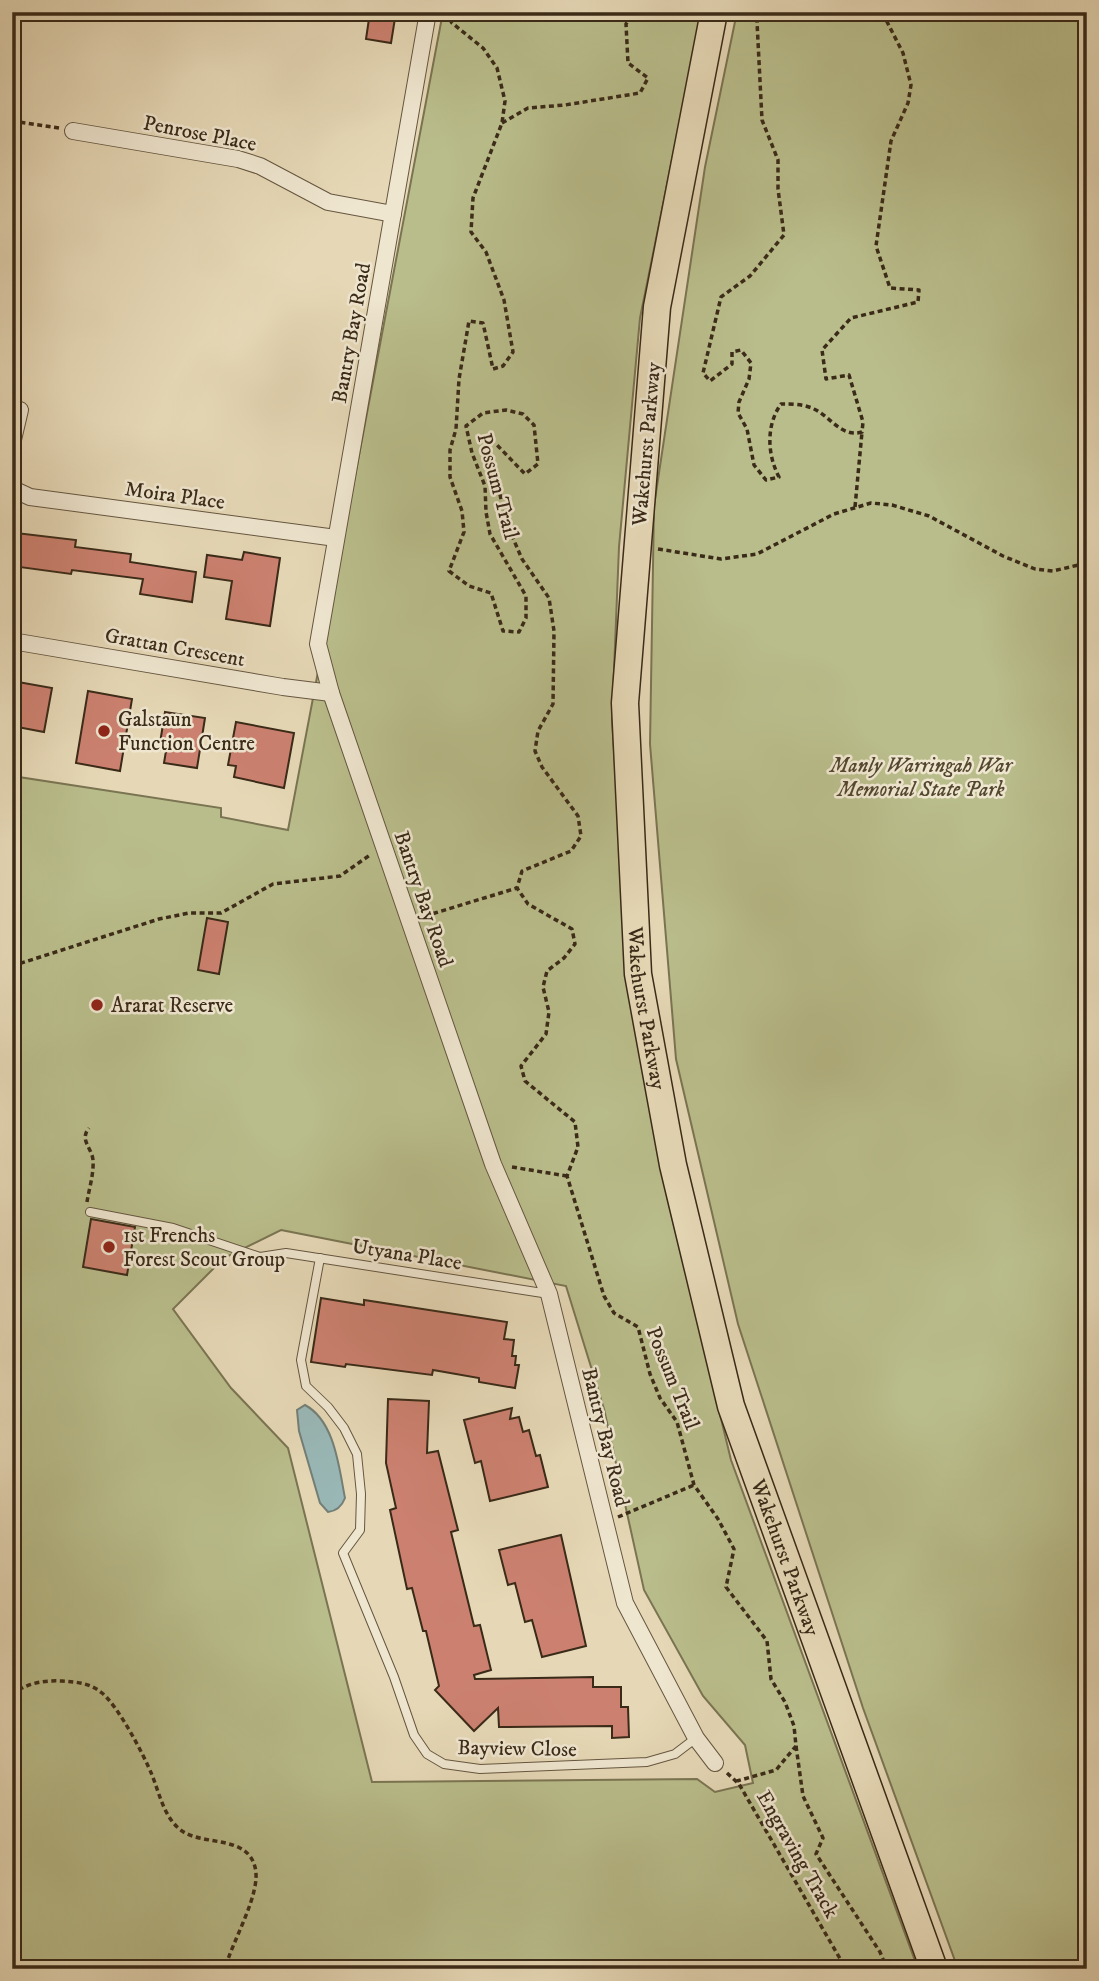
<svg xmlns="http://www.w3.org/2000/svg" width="1099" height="1981" font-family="'IM FELL DW Pica',serif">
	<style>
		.green { fill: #b9bd8b; stroke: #7a7452; stroke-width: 2; fill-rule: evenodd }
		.water { fill: #99b8b7; stroke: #737f77; stroke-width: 2 }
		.building { fill: #cc8170; stroke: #3a2a18; stroke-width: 2 }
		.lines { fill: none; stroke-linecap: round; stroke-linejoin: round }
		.lane-casing { stroke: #655640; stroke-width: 10 }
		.street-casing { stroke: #655640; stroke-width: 18 }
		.primary-casing { stroke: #3a2a18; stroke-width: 29 }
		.path { stroke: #3a2a18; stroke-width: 3.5; stroke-dasharray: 5 3.5; stroke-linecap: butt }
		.lane { stroke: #efe6d0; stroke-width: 8 }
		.street { stroke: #efe6d0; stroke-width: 16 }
		.primary { stroke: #e6d8b6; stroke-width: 26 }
		.poi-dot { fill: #8f2418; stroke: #efe6d0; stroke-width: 2.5 }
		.labels { text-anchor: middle; stroke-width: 5; stroke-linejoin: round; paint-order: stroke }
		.street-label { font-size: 21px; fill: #3a2a18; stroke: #efe6d0 }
		.poi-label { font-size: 21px; fill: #3a2a18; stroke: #efe6d0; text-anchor: start }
		.park-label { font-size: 21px; font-style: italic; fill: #53472f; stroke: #efe6d0 }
	</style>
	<rect width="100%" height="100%" fill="#e6d8b6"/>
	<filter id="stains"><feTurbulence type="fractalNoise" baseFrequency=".00286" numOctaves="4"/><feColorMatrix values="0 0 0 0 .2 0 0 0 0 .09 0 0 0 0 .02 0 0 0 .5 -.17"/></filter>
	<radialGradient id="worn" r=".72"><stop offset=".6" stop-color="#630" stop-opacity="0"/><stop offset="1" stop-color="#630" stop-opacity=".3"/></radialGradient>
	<g class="green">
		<path d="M443,12H702L640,318L619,547L612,720L629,985L667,1196L731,1460L918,1969H12V776L221,808V817L288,830ZM281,1230L566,1286L604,1409L644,1590L703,1696L745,1745L753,1783L715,1792L697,1779L372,1782L288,1448L231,1388L173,1309L224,1258Z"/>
		<polygon points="737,12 1087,12 1087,1969 958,1969 863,1708 738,1324 676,1059 650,744 654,506 705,167"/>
	</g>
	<path class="water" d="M305,1405C335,1421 339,1468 345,1498C342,1506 337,1511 328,1512L320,1503L299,1431L297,1410Z"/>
	<g class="building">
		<polygon points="370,12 396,12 391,43 366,39"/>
		<polygon points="16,533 76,540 75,547 131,554 130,562 196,572 192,602 140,594 143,579 72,570 71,574 12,566"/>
		<polygon points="244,552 280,558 270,626 226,619 232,581 204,577 207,555 242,560"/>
		<polygon points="18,682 52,688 44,732 12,726"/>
		<polygon points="88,691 132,699 120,771 76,763"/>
		<polygon points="165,712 205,718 197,768 164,763 166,751 159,749"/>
		<polygon points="236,722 294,733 284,788 234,777 236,766 228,765"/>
		<polygon points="207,918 228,922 219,974 198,970"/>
		<polygon points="91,1219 135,1227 127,1275 83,1267"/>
		<polygon points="321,1298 364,1305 364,1300 507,1322 504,1339 514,1340 512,1356 516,1356 515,1365 519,1365 515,1388 479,1382 479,1378 433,1370 432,1375 346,1364 345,1367 311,1362"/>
		<polygon points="388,1399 429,1401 427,1453 438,1451 458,1530 451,1532 474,1626 480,1625 491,1670 474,1675 475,1679 593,1677 593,1687 621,1687 621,1707 628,1707 629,1737 612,1738 612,1726 499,1727 498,1708 474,1731 435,1690 439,1686 426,1631 423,1631 412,1588 407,1589 390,1510 396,1508 386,1463"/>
		<polygon points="512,1408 510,1419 519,1417 523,1432 529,1430 536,1456 540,1455 548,1487 490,1501 481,1461 475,1463 464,1420"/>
		<polygon points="561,1535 586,1646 542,1657 532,1620 525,1622 515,1583 508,1585 499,1550"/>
	</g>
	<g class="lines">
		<g class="lane-casing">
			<g id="lane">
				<polyline points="90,1212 173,1228 260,1257 286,1253 549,1294"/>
				<polyline points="320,1258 301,1360 306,1386 328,1407 344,1428 357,1454 361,1494 360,1530 343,1553 394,1677 414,1735 427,1754 444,1764 480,1769 647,1762 675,1754 696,1738"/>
			</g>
		</g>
		<g class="street-casing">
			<g id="street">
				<polyline points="428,12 318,644 331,693 493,1164 549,1294 625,1603 696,1738 715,1763"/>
				<polyline points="73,131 238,159 260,166 328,202 393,214"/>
				<polyline points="12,444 20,410"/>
				<polyline points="12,484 15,490 30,497 336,538"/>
				<polyline points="12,641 283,687 331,693"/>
			</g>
		</g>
		<g class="primary-casing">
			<g id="primary">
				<path id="s1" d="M714,12L657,307L625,703L638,974L673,1165L731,1406L934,1969"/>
			</g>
		</g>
		<g class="path">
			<polyline points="445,12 452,23 483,48 497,68 505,101 502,123 473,198 471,232 486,252 504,300 513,352 503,366 493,369 483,323 469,321 459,379 456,429 450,450 450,477 462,511 464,532 449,571 469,586 491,593 503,631 519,632 526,618 526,596 490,534 486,512 485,486 472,453 466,426 483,413 506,410 523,414 534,425 538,464 525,474 496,444 485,439 485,446 494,467 506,522 522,559 549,598 554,631 553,704 538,731 535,751 542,767 578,816 581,836 571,851 522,871 517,888 528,904 572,929 575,944 564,958 547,971 543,987 549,1012 546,1034 521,1066 525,1081 575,1122 578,1147 567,1176 604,1296 614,1313 638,1327 650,1374 660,1398 677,1422 694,1485 718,1519 734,1549 726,1587 767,1641 771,1679 785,1702 794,1726 796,1746 776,1770 737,1781"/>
			<path d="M765,12L757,22L762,120L778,160V189L784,235L750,276L721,297L703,373L710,381L732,364V352L741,350L751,363L749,379L739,402L738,413L747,429L754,465L766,480L779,477C767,454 766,425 781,404C791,404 804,404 814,409C830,416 841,438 862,432L863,422L849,375L826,379L822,350L851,318L918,302L919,290L890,288L876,246L891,141L908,103L911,85L903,53L882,12"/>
			<polyline points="12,121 59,128"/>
			<polyline points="502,123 528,108 565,105 640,93 648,78 628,63 626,24 634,12"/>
			<polyline points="855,507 862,432"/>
			<polyline points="658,549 721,559 757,554 834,514 871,503 892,505 929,516 1003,556 1035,569 1053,571 1087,563"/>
			<polyline points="425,916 517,888"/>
			<polyline points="12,966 159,919 189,913 221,913 273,884 340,876 370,855"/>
			<polyline points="512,1167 567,1176"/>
			<path d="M87,1202C89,1189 94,1174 93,1160C92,1148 79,1140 89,1128"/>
			<polyline points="618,1517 694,1485"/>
			<path d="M12,1695C25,1683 45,1680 62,1681C77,1682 90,1683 102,1693C118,1706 144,1755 152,1775C160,1795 164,1818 182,1831C204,1846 247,1835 255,1867C262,1893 232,1941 225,1969"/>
			<polyline points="796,1746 803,1796 823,1838 816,1854 880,1952 887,1969"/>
			<polyline points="727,1773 739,1784 846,1969"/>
		</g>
		<use href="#lane" class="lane"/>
		<use href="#street" class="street"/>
		<use href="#primary" class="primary"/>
	</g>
	<g class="poi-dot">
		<circle cx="104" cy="731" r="7"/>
		<circle cx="97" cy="1005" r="7"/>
		<circle cx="109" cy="1247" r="7"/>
	</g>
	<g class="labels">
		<g class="street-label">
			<text transform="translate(200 133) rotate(11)" y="7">Penrose Place</text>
			<text transform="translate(351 333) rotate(-80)" y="7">Bantry Bay Road</text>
			<text transform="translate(646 444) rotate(-85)" y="7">Wakehurst Parkway</text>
			<text transform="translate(498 486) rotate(75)" y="7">Possum Trail</text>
			<text transform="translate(175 495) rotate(8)" y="7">Moira Place</text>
			<text transform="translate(175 647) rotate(10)" y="7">Grattan Crescent</text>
			<text transform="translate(424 899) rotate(71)" y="7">Bantry Bay Road</text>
			<text dy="7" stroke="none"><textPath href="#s1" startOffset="1004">Wakehurst Parkway</textPath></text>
			<text transform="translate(407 1254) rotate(9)" y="7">Utyana Place</text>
			<text transform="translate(673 1378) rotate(68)" y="7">Possum Trail</text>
			<text transform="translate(606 1437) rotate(76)" y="7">Bantry Bay Road</text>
			<text dy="7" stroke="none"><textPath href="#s1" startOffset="1572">Wakehurst Parkway</textPath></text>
			<text transform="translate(517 1748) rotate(1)" y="7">Bayview Close</text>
			<text transform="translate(798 1854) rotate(60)" y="7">Engraving Track</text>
		</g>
		<g class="poi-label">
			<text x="118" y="726">Galstaun<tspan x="118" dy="24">Function Centre</tspan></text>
			<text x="111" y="1012">Ararat Reserve</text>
			<text x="123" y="1242">1st Frenchs<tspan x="123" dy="24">Forest Scout Group</tspan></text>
		</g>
		<g class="park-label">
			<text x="921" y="772">Manly Warringah War<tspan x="921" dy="24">Memorial State Park</tspan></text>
		</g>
	</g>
	<rect width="1099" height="1981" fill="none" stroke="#e6d8b6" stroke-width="42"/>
	<rect x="14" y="14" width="1071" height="1953" fill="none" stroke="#3a2a18" stroke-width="3.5"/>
	<rect x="21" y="21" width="1057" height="1939" fill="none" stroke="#3a2a18" stroke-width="2"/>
	<rect width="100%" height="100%" filter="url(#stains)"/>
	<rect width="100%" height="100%" fill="url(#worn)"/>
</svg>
